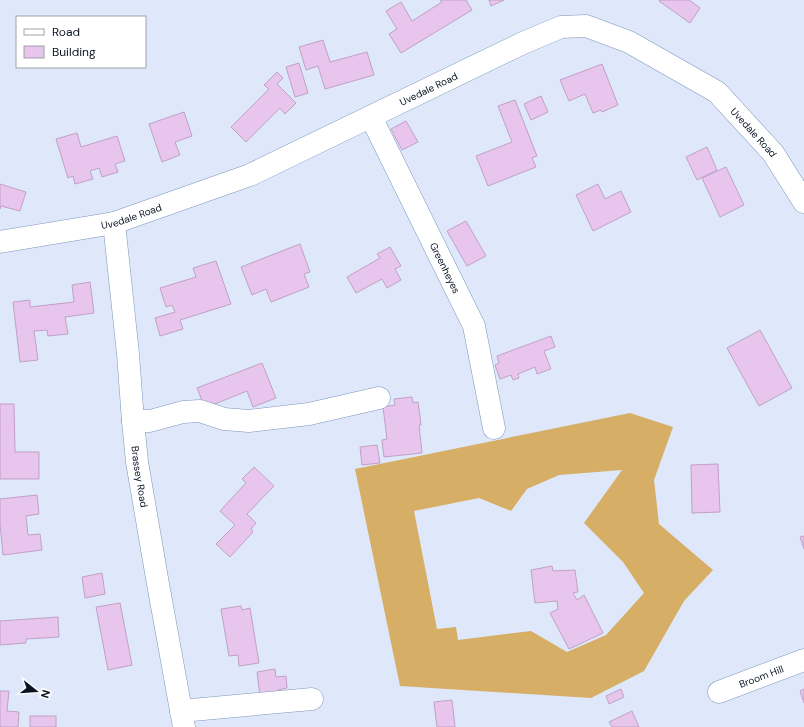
<svg xmlns="http://www.w3.org/2000/svg" width="804" height="727" font-family="'DM Sans',sans-serif">
	<style>
		.forest { fill: #d6ae65; fill-rule: evenodd }
		.building { fill: #e7c5ed; stroke: #c1a0c7 }
		.lines { fill: none; stroke-linecap: round; stroke-linejoin: round }
		.minor-casing { stroke: #7e96bd; stroke-width: 23 }
		.minor { stroke: #fff; stroke-width: 22 }
		.labels { text-anchor: middle; stroke-width: 3; stroke-linejoin: round; paint-order: stroke }
		.street-label { font-size: 10px; fill: #0b1423; stroke: #fff }
	</style>
	<rect width="100%" height="100%" fill="#dee8fa"/>
	<path class="forest" d="M630,413L673,427L654,480L659,524L713,570L684,601L644,671L591,698L400,686L355,469ZM622,470L584,523L623,562L644,593L606,635L567,652L531,631L458,640L456,627L437,629L414,511L479,498L511,511L527,489L559,475Z"/>
	<g class="building">
		<polygon points="440,0 466,0 472,10 401,53 389,34 397,29 386,11 401,2 412,21 442,2"/>
		<polygon points="489,0 504,0 491,6"/>
		<polygon points="660,0 689,0 700,8 690,23 659,1"/>
		<polygon points="323,40 330,62 367,52 374,75 325,89 318,66 306,70 299,47"/>
		<polygon points="299,63 308,93 295,97 286,67"/>
		<polygon points="602,64 618,105 602,112 601,110 593,113 585,94 569,101 560,80"/>
		<polygon points="277,72 283,78 277,84 296,103 285,114 280,108 246,142 231,127 269,89 264,85"/>
		<polygon points="541,96 548,112 531,120 524,104"/>
		<polygon points="515,100 537,156 532,158 536,167 488,186 476,156 512,142 498,106"/>
		<polygon points="184,112 192,136 175,142 180,155 162,162 149,124"/>
		<polygon points="406,121 418,142 402,150 391,129"/>
		<polygon points="77,133 81,147 117,136 125,161 115,164 118,172 102,177 99,168 90,171 93,179 75,184 73,176 68,178 56,139"/>
		<polygon points="707,147 717,170 697,180 686,157"/>
		<polygon points="726,167 744,205 720,217 702,178"/>
		<polygon points="0,184 26,192 20,211 1,206 0,209"/>
		<polygon points="598,184 605,199 621,191 631,212 593,231 576,195"/>
		<polygon points="466,221 486,256 467,266 447,231"/>
		<polygon points="300,244 310,272 304,274 309,287 271,302 266,289 252,295 241,267"/>
		<polygon points="390,247 401,266 395,269 401,280 387,288 382,279 356,293 347,277 380,258 377,254"/>
		<polygon points="216,261 231,304 180,320 183,329 160,336 155,318 175,312 172,305 166,307 160,288 196,277 193,268"/>
		<polygon points="90,282 94,313 65,317 68,334 48,336 47,330 34,331 38,360 20,362 13,302 30,300 30,307 74,302 72,285"/>
		<polygon points="760,330 792,388 759,406 727,348"/>
		<polygon points="551,336 555,347 544,351 551,369 537,374 535,367 518,374 519,378 513,380 511,375 500,379 495,365 499,363 497,356"/>
		<polygon points="262,363 276,398 253,407 247,391 205,408 197,388"/>
		<polygon points="412,397 413,403 418,402 421,425 419,425 422,453 384,457 382,440 387,439 383,407 395,405 394,399"/>
		<polygon points="0,404 14,404 15,452 39,452 39,479 0,479"/>
		<polygon points="377,445 380,463 362,465 360,447"/>
		<polygon points="718,464 720,512 692,513 691,465"/>
		<polygon points="254,467 274,486 247,514 256,523 251,529 253,532 230,557 216,544 235,525 220,511 246,483 242,479"/>
		<polygon points="37,495 39,514 26,516 28,535 40,534 42,550 3,555 0,524 0,499"/>
		<polygon points="804,536 804,549 800,537"/>
		<polygon points="552,566 553,571 575,570 578,592 573,593 577,600 584,595 603,633 569,649 550,613 558,609 557,601 535,603 531,570"/>
		<polygon points="102,573 105,594 85,598 82,577"/>
		<polygon points="120,603 132,665 108,670 96,607"/>
		<polygon points="241,606 242,610 250,608 259,663 239,666 238,655 229,656 221,609"/>
		<polygon points="58,617 59,637 26,639 26,643 0,645 0,621"/>
		<polygon points="275,669 276,677 286,676 287,688 278,690 279,693 260,696 257,672"/>
		<polygon points="621,689 624,697 609,704 606,696"/>
		<polygon points="804,689 804,703 800,691"/>
		<polygon points="0,691 9,691 7,711 19,712 18,727 0,727"/>
		<polygon points="452,700 455,727 437,727 434,702"/>
		<polygon points="632,711 639,727 612,727 609,722"/>
		<rect x="30" y="716" width="26" height="11"/>
	</g>
	<g class="lines">
		<g class="minor-casing">
			<g id="minor">
				<path id="s1" d="M371,117L474,326L494,428"/>
				<path id="s2" d="M114,223L128,354L133,421L137,462L158,584L184,727"/>
				<path id="s3" d="M0,242L114,223L250,175L523,43L561,27L586,26L629,42L717,92L773,153L804,202"/>
				<polyline points="133,421 150,421 183,412 200,411 224,419 249,421 309,414 379,398"/>
				<path id="s4" d="M719,692L804,660"/>
				<polyline points="181,711 312,699"/>
			</g>
		</g>
		<use href="#minor" class="minor"/>
	</g>
	<g class="labels">
		<g class="street-label">
			<text dy="4" stroke="none"><textPath href="#s3" startOffset="458">Uvedale Road</textPath></text>
			<text dy="4" stroke="none"><textPath href="#s3" startOffset="831">Uvedale Road</textPath></text>
			<text dy="4" stroke="none"><textPath href="#s3" startOffset="134">Uvedale Road</textPath></text>
			<text dy="4" stroke="none"><textPath href="#s1" startOffset="168">Greenheyes</textPath></text>
			<text dy="4" stroke="none"><textPath href="#s2" startOffset="255">Brassey Road</textPath></text>
			<text dy="4" stroke="none"><textPath href="#s4" startOffset="45">Broom Hill</textPath></text>
		</g>
	</g>
	<rect x="16" y="16" width="130" height="52" fill="#ffffff" stroke="#9da1a7"/>
	<rect x="24" y="29" width="20" height="6" fill="#ffffff" stroke="#9da1a7"/>
	<text x="52" y="36" font-size="12" fill="#0b1423">Road</text>
	<rect x="24" y="46" width="20" height="12" fill="#e7c5ed" stroke="#9da1a7"/>
	<text x="52" y="56" font-size="12" fill="#0b1423">Building</text>
	<g transform="translate(36 691) rotate(107)" stroke="#ffffff" stroke-width="3" paint-order="stroke">
	<path d="M0-3L7 15L0 10L-7 15Z" fill="#0b1423"/>
	<text y="-6" font-size="11" font-weight="bold" text-anchor="middle" fill="#0b1423">N</text>
	</g>
</svg>
